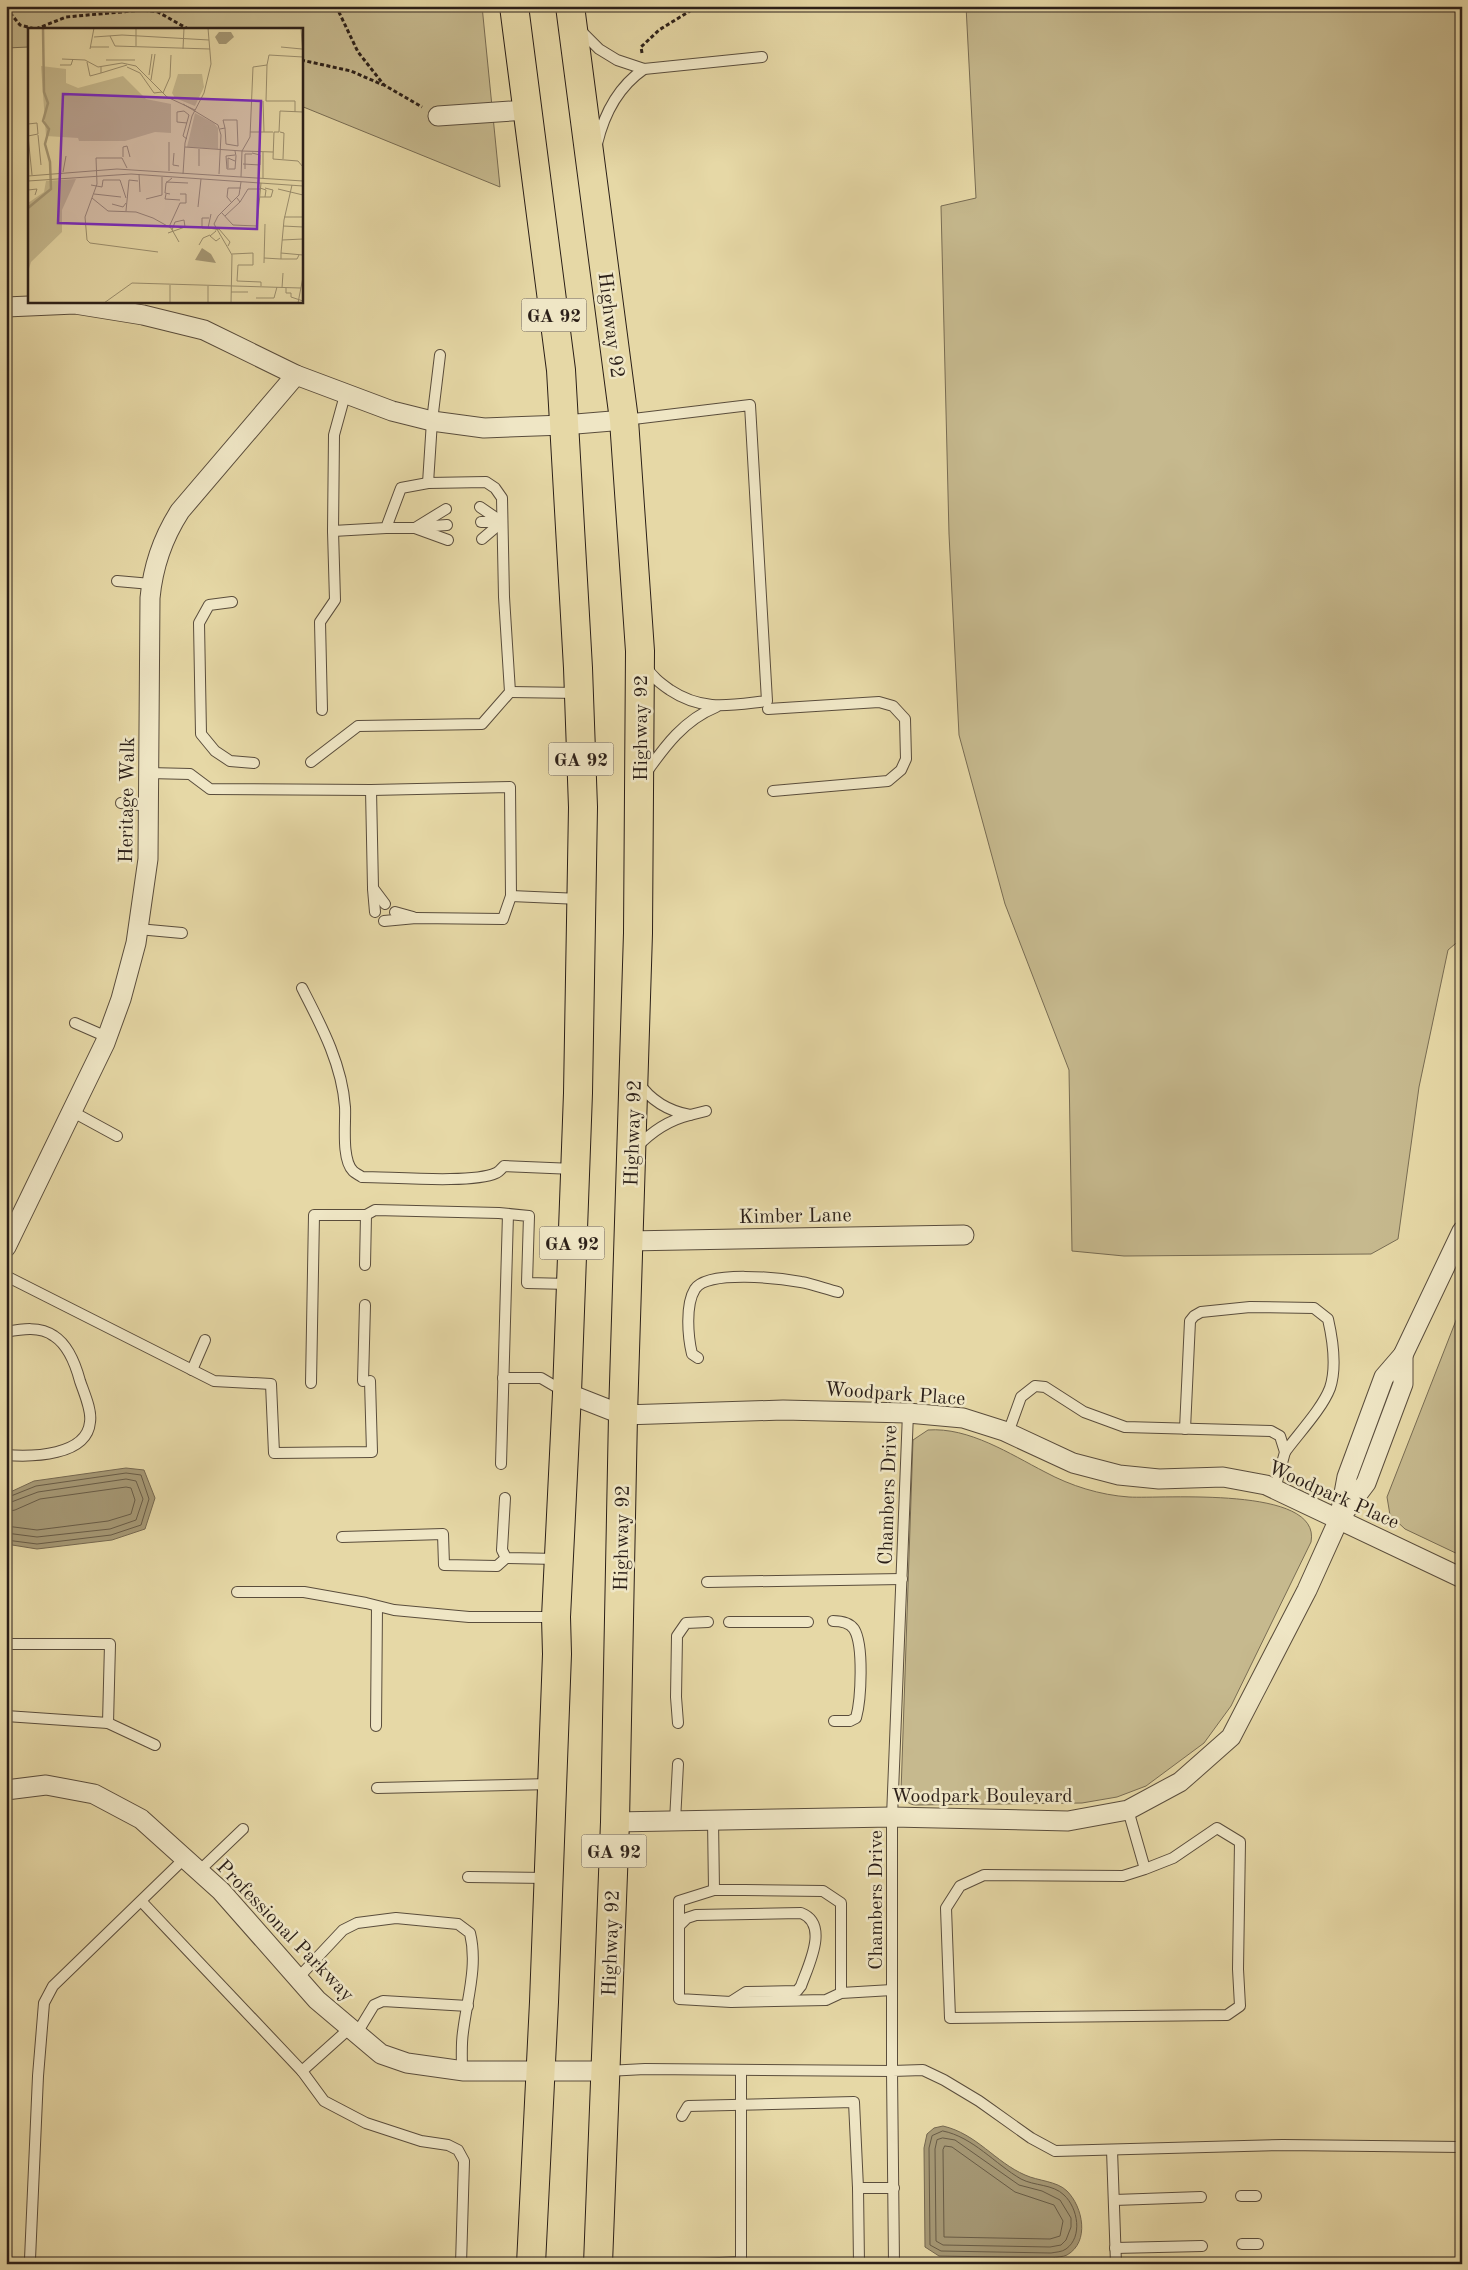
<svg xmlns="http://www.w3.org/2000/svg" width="1468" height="2270" font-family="'Old Standard TT',serif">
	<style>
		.green { fill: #c6b98e; stroke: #786c53 }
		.water { fill: #a69976; stroke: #756850 }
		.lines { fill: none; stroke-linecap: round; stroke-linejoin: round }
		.shore { stroke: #685c47; stroke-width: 1 }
		.service-casing { stroke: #5a4d3c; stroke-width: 12 }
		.minor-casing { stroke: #5a4d3c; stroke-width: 21 }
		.primary-casing { stroke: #2b1f18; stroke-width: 30 }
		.path { stroke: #2b1f18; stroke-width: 3; stroke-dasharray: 4 2.5; stroke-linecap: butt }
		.service { stroke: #efe6c5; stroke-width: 10 }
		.minor { stroke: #efe6c5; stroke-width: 19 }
		.primary { stroke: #e6d8a6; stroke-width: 28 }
		.labels { text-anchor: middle; stroke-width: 5; stroke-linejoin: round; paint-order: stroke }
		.shield { fill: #efe6c5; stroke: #665b4c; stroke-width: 1 }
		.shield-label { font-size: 19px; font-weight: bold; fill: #2b1f18 }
		.street-label { font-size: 20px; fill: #2b1f18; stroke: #efe6c5 }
		.inset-river { fill: none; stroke: #a69976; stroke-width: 2.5 }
		.inset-road { fill: none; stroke: #9b8e6d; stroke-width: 1 }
		.view { fill: #7b2cbf; fill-opacity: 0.15; stroke: #7b2cbf; stroke-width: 2.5 }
		.inset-edge { fill: none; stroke: #2b1f18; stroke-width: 2.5 }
	</style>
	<rect width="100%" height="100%" fill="#e6d8a6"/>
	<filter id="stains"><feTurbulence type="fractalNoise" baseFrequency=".004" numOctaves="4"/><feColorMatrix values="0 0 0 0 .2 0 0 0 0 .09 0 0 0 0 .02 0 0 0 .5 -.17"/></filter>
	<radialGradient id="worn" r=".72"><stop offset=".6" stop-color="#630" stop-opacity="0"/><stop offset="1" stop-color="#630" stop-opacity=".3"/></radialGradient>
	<g class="green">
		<polygon points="6,6 482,6 500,187 301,106 301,29 29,29 29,47 6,48"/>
		<polygon points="966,6 1462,6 1462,938 1448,950 1419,1087 1398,1239 1371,1254 1124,1256 1072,1251 1069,1070 1005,904 959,735 949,534 941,206 976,198"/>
		<polygon points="1462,1305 1462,1556 1405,1529 1390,1515 1387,1497"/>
		<path d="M928,1430C969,1427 1010,1454 1045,1472C1071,1486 1100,1495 1129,1497C1162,1499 1322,1485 1311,1542L1231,1706L1204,1743L1146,1786L1117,1797L1082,1803L916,1805C908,1805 904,1799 901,1792L913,1440Z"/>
	</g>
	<g class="water">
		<polygon points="126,1468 144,1470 155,1498 145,1529 112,1540 37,1549 6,1544 6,1494 34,1481"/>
		<path d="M943,2126C977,2134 995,2162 1025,2175C1038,2181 1057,2181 1067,2191C1083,2207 1090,2242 1067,2255C1063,2257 1056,2257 1052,2258L939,2256L925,2247L924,2148L927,2134L934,2128Z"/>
	</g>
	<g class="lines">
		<g class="shore">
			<polyline points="6,1498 36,1486 126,1473 141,1475 149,1499 141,1525 111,1535 37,1544 6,1540"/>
			<polyline points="6,1504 38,1492 126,1479 136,1481 143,1499 136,1520 110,1529 37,1537 6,1533"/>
			<polyline points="6,1512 15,1510 40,1499 126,1487 131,1488 135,1500 131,1514 108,1521 37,1530 6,1526"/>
			<path d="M943,2131C973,2137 995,2164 1021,2179C1034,2186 1053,2184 1064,2195C1078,2208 1083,2237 1066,2249C1062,2252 1056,2252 1051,2253L941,2251L930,2245L929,2148L932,2136Z"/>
			<polygon points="943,2138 955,2140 1019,2185 1042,2191 1060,2200 1071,2218 1071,2227 1066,2240 1061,2245 1050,2247 943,2245 936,2241 935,2149 937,2140"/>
			<polygon points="945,2146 952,2147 1015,2192 1054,2205 1063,2221 1060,2236 1050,2239 944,2237 943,2150"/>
		</g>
		<g class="service-casing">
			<g id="service">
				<polyline points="580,30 599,49 617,60 644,69 762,57"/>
				<path d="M597,144C604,114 618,87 644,69"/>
				<path d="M625,420L750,405L767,701C731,705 703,712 670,690C660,683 652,677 646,666"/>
				<polyline points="480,507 502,522"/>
				<polyline points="481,522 502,522"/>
				<polyline points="419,527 447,525"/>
				<polyline points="386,528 415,528 448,540"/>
				<polyline points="415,528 446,509"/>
				<polyline points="333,531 386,528 401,488 428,483"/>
				<polyline points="482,539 502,522"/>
				<polyline points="117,581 151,584"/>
				<polyline points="232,602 209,605 199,623 201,734 215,751 230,761 254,763"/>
				<polyline points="510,692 579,693"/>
				<polyline points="768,709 879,702 893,706 905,719 906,759 901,770 888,781 773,791"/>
				<polyline points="322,710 320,622 335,600 333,531 334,435 345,395"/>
				<polyline points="311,762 358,726 482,724 510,692 504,597 502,498 495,488 486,482 428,483 432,421 440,355"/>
				<polyline points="149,773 190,774 210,789 371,790 510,787 511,896 503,919 416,918 384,921"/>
				<path d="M646,773C665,746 684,720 716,707"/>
				<polyline points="371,790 373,888 385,904"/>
				<polyline points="121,803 149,806"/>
				<polyline points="373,889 375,912"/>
				<polyline points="511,896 580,899"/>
				<polyline points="395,912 413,917"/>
				<polyline points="138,929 182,933"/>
				<path d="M302,988C321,1025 342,1064 345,1107C346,1122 341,1159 353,1171C355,1173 359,1175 362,1177C392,1177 472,1184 496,1173C499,1172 502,1168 504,1166L574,1169"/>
				<polyline points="75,1023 107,1037"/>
				<polyline points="73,1112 117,1136"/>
				<polyline points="690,1115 706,1111"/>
				<path d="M636,1148C651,1132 669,1120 690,1115C668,1111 651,1101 638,1082"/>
				<polyline points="365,1265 366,1215 375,1210 499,1213 529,1216 527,1283 570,1284"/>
				<polyline points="6,1276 214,1381 271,1384 274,1453 372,1452 370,1381"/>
				<path d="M6,1332C22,1329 40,1326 54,1336C68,1345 76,1366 80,1381C84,1393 92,1410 90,1422C87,1456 32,1457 6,1455"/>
				<path d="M698,1358L692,1354C688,1337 685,1305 695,1289C708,1270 780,1278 801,1282C813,1284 826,1289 838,1292"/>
				<polyline points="192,1370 205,1340"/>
				<polyline points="503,1378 541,1378 565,1392"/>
				<polyline points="363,1381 365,1305"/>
				<polyline points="311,1383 314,1215 366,1215"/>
				<path d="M1185,1429L1190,1321L1194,1316L1201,1312L1250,1307L1314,1308L1328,1319C1333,1341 1337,1367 1330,1388C1322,1409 1298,1434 1285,1452"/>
				<polyline points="1008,1433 1021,1397 1035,1386 1045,1387 1084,1412 1125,1427 1271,1431 1280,1436 1285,1452 1275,1489"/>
				<polyline points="501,1464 508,1214"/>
				<polyline points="505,1498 502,1550 506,1558 558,1559"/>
				<polyline points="342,1537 443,1534 444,1565 497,1566 506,1558"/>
				<polyline points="707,1582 902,1579"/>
				<polyline points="237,1592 304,1592 366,1603 394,1610 469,1617 555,1617"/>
				<path d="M833,1621C841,1621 849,1622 854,1629C864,1645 861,1700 856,1718L850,1721H834"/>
				<polyline points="729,1622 808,1622"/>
				<polyline points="6,1644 110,1644 108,1723"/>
				<polyline points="6,1716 108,1723 155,1745"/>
				<polyline points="678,1723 676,1697 677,1636 686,1623 708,1622"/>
				<polyline points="376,1726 377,1607"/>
				<polyline points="377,1788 551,1784"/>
				<polyline points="1128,1810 1145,1869 1123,1876 984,1875 960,1886 946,1908 950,2018 1227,2015 1240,2006 1238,1969 1240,1842 1217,1828 1173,1858 1145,1869"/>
				<polyline points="713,1820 714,1890"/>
				<polyline points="675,1821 678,1764"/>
				<polyline points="199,1871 243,1829"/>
				<polyline points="468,1877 547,1878"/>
				<polyline points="142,1902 302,2071 350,2028"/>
				<path d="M679,1926L687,1918L696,1915L801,1913C830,1924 808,1966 801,1986L797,1991L746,1992L732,2001"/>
				<path d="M298,1978L343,1930L357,1923L396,1918L458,1924L470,1933C478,1966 467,1999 463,2032C461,2045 462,2058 462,2071"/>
				<polyline points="841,1993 841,1903 823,1891 744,1890 714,1890 679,1901 679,1999 731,2002 826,2000 841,1993 892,1990"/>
				<polyline points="357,2033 374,2005 383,2001 468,2006"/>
				<polyline points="302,2071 324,2101 366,2123 421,2141 448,2145 458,2150 464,2161 461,2264"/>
				<polyline points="607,2071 645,2069 892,2071 892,1817 908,1413"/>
				<polyline points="682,2116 688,2106 854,2102 858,2188"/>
				<polyline points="1112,2150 1116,2264"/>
				<polyline points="1241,2196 1256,2196"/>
				<polyline points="1114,2200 1201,2197"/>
				<polyline points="1242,2244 1258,2244"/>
				<polyline points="1115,2248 1202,2246"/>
				<polyline points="32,2264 30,2259 38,2076 44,2003 53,1986 185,1858"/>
				<polyline points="698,2264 741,2262"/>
				<polyline points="741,2264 741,2070"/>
				<polyline points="859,2264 858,2188 894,2188"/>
				<polyline points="894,2264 892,2071 923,2070 944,2080 979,2101 1031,2138 1055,2151 1283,2145 1462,2147"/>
			</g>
		</g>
		<g class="minor-casing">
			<g id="minor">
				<polyline points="438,116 527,110"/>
				<polyline points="6,307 75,304 143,315 204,330 296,375 392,411 432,421 484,428 564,425 624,420"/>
				<polyline points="628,1241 964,1235"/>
				<path d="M6,1247L105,1043L121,999L136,943L148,859L150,598C153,566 162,539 180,511L296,375"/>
				<polyline points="567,1393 623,1415 783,1410 908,1413 963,1418 1004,1431 1073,1463 1119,1475 1159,1479 1223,1477 1266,1485 1462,1578"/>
				<polyline points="1340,1515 1347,1477 1384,1377 1403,1355 1462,1231"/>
				<polyline points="6,1790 46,1785 94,1794 141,1819 221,1891 317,2000 381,2054 407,2063 464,2071 606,2071"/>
				<polyline points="615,1822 892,1817 1068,1821 1128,1810 1180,1782 1231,1737 1307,1590 1339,1519 1366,1483 1403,1384 1403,1355"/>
			</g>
		</g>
		<g class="primary-casing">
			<g id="primary">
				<polyline points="514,6 561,370 578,668 583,807 578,1093 567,1393 556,1617 557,1654 544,2002 531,2264"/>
				<polyline points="570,6 624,420 640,651 638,933 623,1415 615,1822 598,2264"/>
			</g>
		</g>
		<g class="path">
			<polyline points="336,6 358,52 384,85 422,107"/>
			<polyline points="6,8 20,25 35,29"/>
			<polyline points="36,29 66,17 143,10 158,12 188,29"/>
			<polyline points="642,53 641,47 659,30 698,6"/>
			<polyline points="301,60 351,71 383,85"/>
		</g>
		<use href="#service" class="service"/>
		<use href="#minor" class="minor"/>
		<use href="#primary" class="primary"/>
	</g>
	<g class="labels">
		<g class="shield">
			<rect x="521.5" y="298.5" width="65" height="33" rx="4"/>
			<rect x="548.5" y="742.5" width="65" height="33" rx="4"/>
			<rect x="539.5" y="1226.5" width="65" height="33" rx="4"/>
			<rect x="581.5" y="1834.5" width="65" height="33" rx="4"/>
		</g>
		<g class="shield-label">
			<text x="554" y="322">GA 92</text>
			<text x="581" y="766">GA 92</text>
			<text x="572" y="1250">GA 92</text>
			<text x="614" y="1858">GA 92</text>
		</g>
		<g class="street-label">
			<text transform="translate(612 325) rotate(83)" y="7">Highway 92</text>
			<text transform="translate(640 728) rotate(-90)" y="7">Highway 92</text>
			<text transform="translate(126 800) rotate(-89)" y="7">Heritage Walk</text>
			<text transform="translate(632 1133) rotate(-88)" y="7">Highway 92</text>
			<text transform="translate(795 1215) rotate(-1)" y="7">Kimber Lane</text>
			<text transform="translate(895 1393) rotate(4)" y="7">Woodpark Place</text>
			<text transform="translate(1334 1494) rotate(24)" y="7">Woodpark Place</text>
			<text transform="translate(887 1495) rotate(-88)" y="7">Chambers Drive</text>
			<text transform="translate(621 1538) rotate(-89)" y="7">Highway 92</text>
			<text x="982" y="1802">Woodpark Boulevard</text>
			<text transform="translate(875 1900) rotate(-90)" y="7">Chambers Drive</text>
			<text transform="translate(286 1930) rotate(46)" y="7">Professional Parkway</text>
			<text transform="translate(610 1943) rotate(-88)" y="7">Highway 92</text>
		</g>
	</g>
	<g transform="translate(28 28)">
		<rect width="275" height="275" fill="#e6d8a6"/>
		<path d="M13,38L38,41V55L50,60L95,48L118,71L143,76V105L127,104L97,113H51L50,110L18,108ZM150,46H174L176,59L167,78L147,70L144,65ZM167,85L186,95L190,100V121L159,119ZM48,151L34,182V204L3,234L0,244V175L16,164L18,153Z" fill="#c6b98e"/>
		<path d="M191,4H203L206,9L198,16H191L187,9ZM174,220L183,226L188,235L167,232Z" fill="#a69976"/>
		<path class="inset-river" d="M0,180L23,161L22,134L17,116L21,101L15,93L20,75L16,64L15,0"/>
		<path class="inset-road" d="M273,0L275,28M82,8L87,18L182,21M66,9L94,7L181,12M108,18V0M62,19H81M253,19L274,21M62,21L66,0M155,21L156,0M34,31L57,32L70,39L94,35L108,38L139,69L167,82M78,32H107M59,34L62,48L73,45V39M275,35V57M32,37H43L45,31M239,37L238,73H267V84M99,39L112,45L126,65L134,64M73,45L99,37M121,47L124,26M123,52L127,26M135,65L142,49L143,27M235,73L236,104M155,76L190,97L193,107L191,146M275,84L252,83L251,104H246L245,131L270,133L275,139M159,95L149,94V84L156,83L161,87M0,96L9,95L10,106L0,108M192,101L197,100L198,116L210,118L209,92H195L197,100M222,104H245M252,104L256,105L255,131M10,107L13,137M0,108L4,147M159,111L155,108L161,87M157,119L214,123L213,149M207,123L208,128L207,141H199L198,128L207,127M245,124L214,123L222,109L225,39L239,37L241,27L275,29M146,125L145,137L151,138M224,125L232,127V137M95,129V119L99,118L102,129M215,136L232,137M171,138V121M99,140L94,130H68L69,156L57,189L59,212L62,215L130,224M200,140V130L207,133M217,141V126H224M141,143V114M35,144L38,128M111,146L112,164M155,146L157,115L164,88L176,65L183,36L180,0M0,148L89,141L275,153M235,150V124M0,153L103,146L275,158M138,154L160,155M63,157L74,159L75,152H92L98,170M264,157L256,192L253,225L275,227M237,160L245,162L243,169H237M250,161L275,167M0,162L9,161L7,167M66,166L93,169M138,166L137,171L152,172M142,166L137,165L138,155L144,150M232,169H237L238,162L232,160M64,170L80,183L108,184L125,190L143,200L151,214M118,171L134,167V149M212,174L220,161H232M204,175L199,169L200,160H213M84,176L95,179L98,175M170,179L173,151M98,183L101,152L110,153M193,184L205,197L229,198L233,155M183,186L180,200L187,201M197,188L212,174L209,170M256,189H275M255,198L275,199M141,199L152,175H158V166H152M181,200H174V190H181M187,202L191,201L202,214L200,218M188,203L182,208L188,213L192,210M140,205L157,199L156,192L147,194L144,202M254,212L275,211M171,217L175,210L182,207M204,226L225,225V237H210L209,253L233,254V258M236,230L253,231V225M253,231H269L271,227M236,235L237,196M142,257V275M180,258V275M254,260L255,245M258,260V265H263V269L275,273M203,264H220M228,270H246L249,259M76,275L104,255L273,260M203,275L204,227L186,196L190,188L211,167L213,154M270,275L275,249"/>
		<path class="view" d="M35,66L233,73L229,201L30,195Z"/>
		<rect width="275" height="275" class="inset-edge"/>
	</g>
	<rect width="1468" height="2270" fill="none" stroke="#e6d8a6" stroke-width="25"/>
	<rect x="8" y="8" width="1453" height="2255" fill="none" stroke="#2b1f18" stroke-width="2.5"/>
	<rect x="12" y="12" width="1443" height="2245" fill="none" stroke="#2b1f18"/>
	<rect width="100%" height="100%" filter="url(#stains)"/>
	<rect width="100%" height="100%" fill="url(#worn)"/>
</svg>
